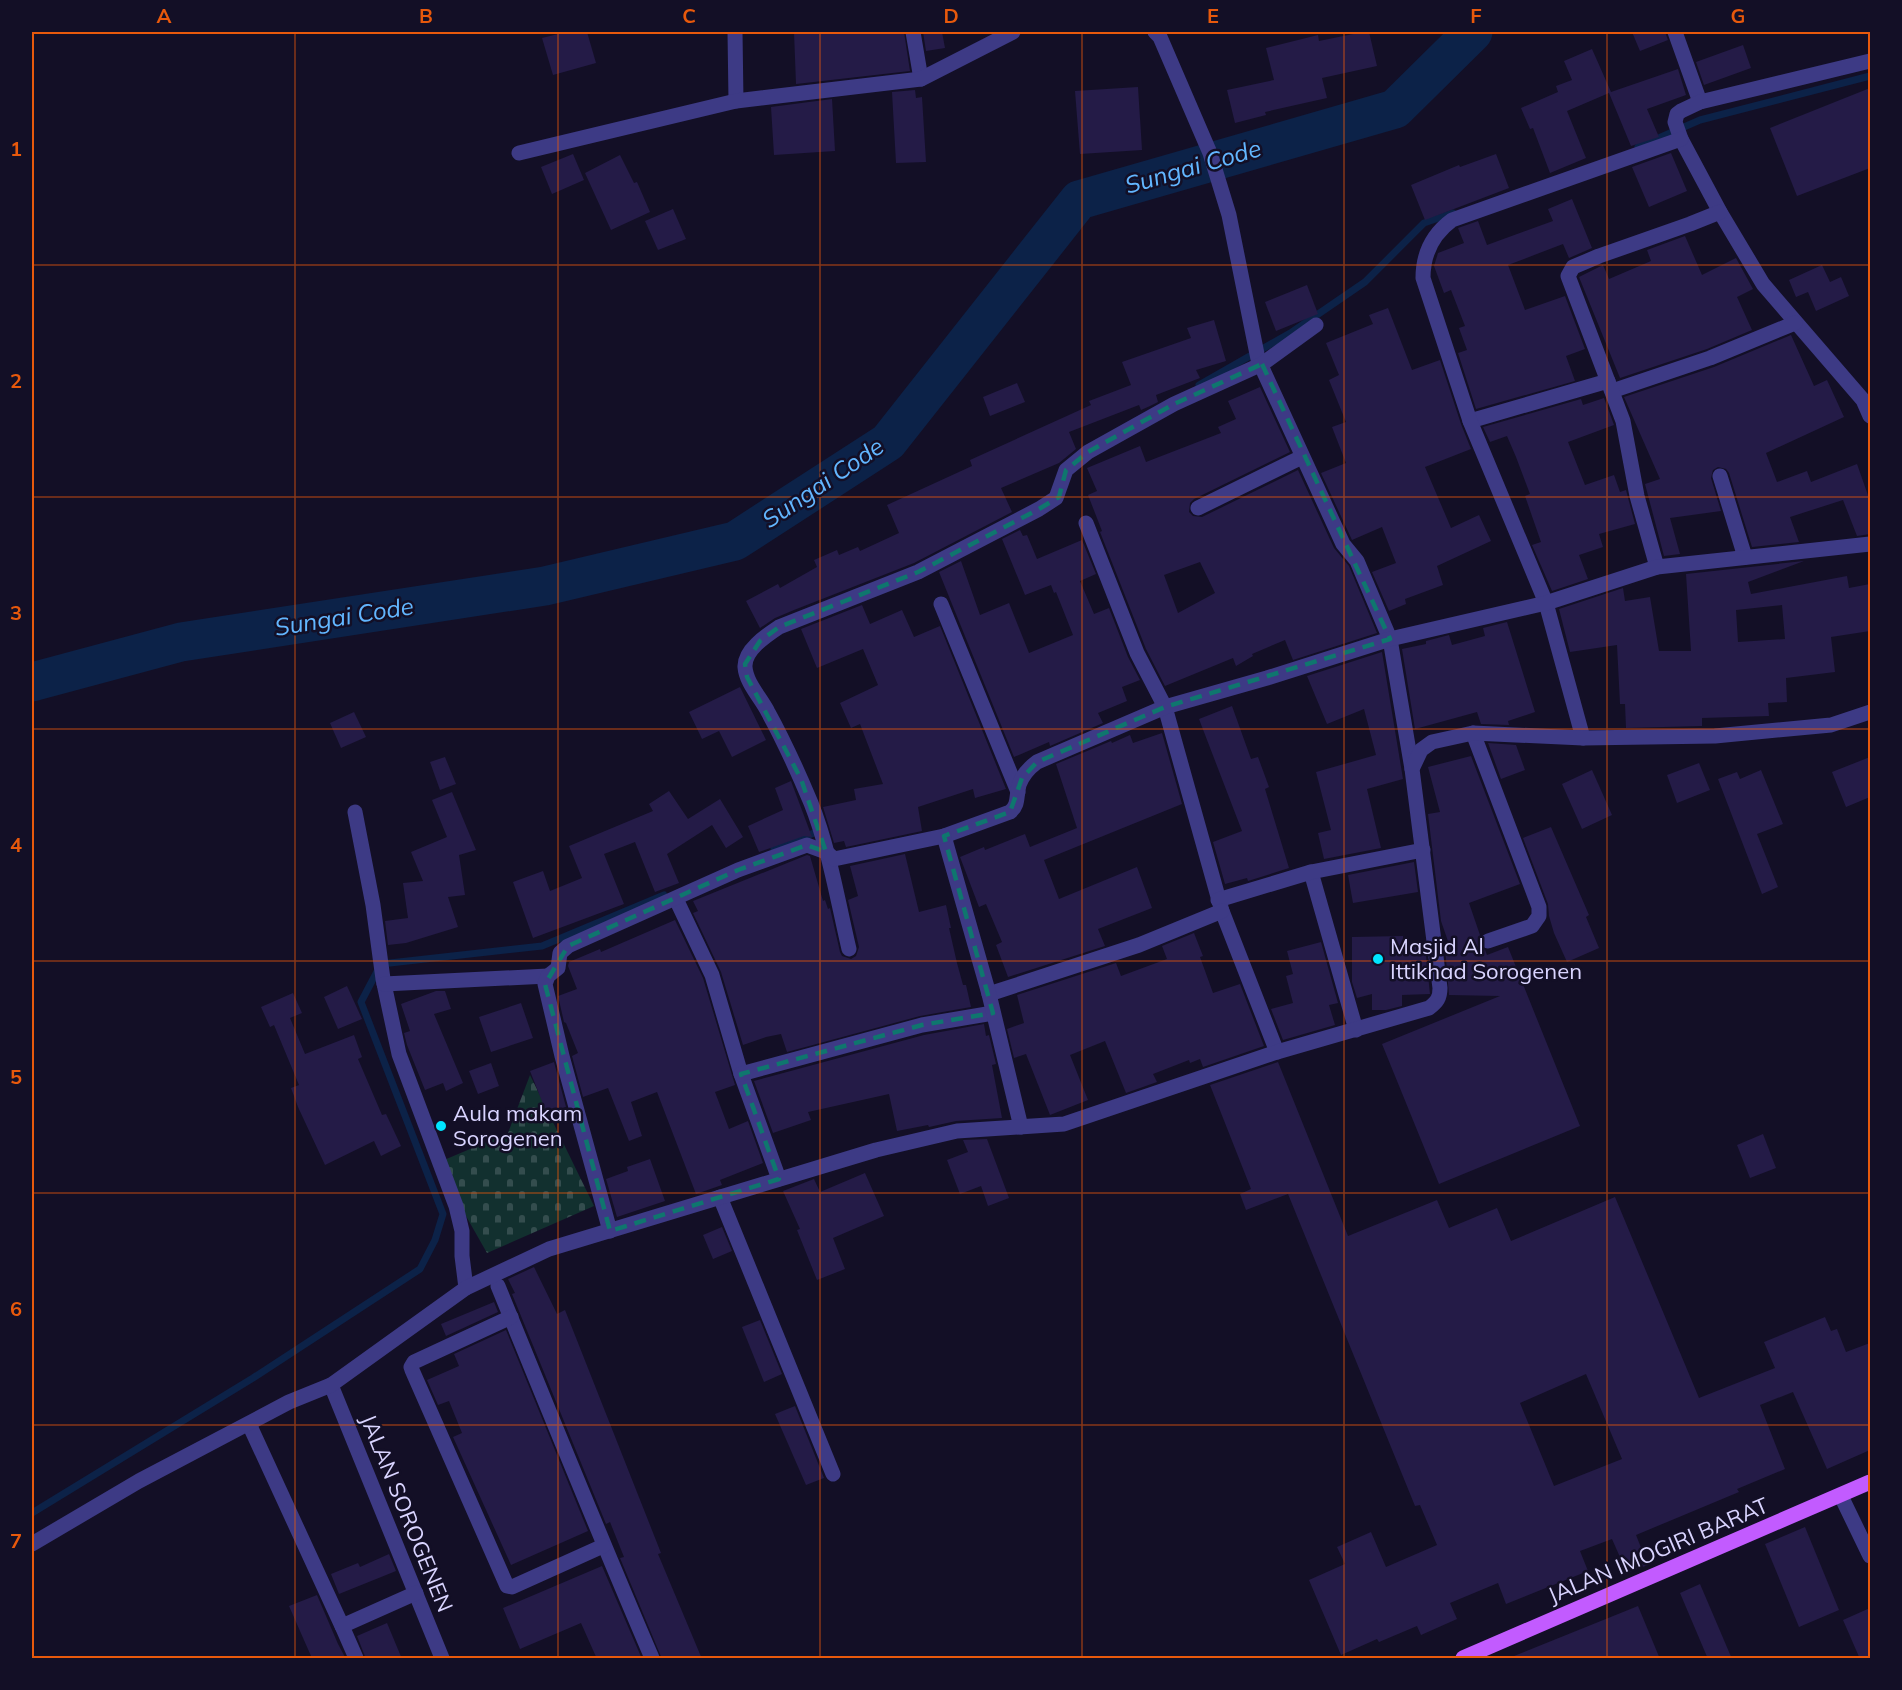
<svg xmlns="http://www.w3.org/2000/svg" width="1902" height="1690" font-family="Mulish,sans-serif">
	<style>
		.cemetery { fill: url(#cemetery-stones) }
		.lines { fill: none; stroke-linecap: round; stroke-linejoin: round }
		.stream { stroke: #0c2248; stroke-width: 7 }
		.river { stroke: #0c2248; stroke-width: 39 }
		.building { fill: #241b47; fill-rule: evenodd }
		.minor { stroke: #3d3a85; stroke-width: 15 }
		.major { stroke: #c25bff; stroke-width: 15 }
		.marked { fill: none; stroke: #0f766e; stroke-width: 4.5; stroke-dasharray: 12 8; stroke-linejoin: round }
		.grid { fill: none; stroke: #e8590c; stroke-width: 1.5; stroke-opacity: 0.55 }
		.poi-dot { fill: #00e5ff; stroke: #130f26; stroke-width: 2 }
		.labels { text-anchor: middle; stroke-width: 5; stroke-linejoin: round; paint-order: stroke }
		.poi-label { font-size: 22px; fill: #d9d4ff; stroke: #130f26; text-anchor: start }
		.street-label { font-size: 22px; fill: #d9d4ff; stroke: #130f26 }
		.water-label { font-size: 24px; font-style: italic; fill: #62b6ff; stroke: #130f26 }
		.neatline { fill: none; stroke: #e8590c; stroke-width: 2 }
		.grid-label { font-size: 20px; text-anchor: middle; font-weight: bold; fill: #e8590c }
	</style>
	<defs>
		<pattern id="cemetery-stones" width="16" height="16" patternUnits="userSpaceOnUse" patternTransform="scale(1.5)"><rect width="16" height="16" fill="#12302f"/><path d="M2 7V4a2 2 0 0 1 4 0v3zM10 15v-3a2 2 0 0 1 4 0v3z" fill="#344d4e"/></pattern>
	</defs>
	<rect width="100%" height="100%" fill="#130f26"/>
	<polygon class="cemetery" points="530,1075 594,1206 487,1253 462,1209 444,1160 508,1133"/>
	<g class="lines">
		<g class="stream">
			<polyline points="1638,147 1700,120 1870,76"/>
			<polyline points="1199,385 1292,332 1365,282 1424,223 1453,213"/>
			<polyline points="774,849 814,833"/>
			<polyline points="32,1513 253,1378 420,1269 435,1240 443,1214 361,1002 381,964 542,946 664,895"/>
		</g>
		<polyline class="river" points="32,682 181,642 545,586 735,541 888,442 1079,200 1395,109 1473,32"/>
	</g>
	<g class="building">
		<polygon points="566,32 587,32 596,63 553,75 542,38"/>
		<polygon points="794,32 904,32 910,71 796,84"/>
		<polygon points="923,32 942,32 945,48 926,51"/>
		<polygon points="1363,32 1369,32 1377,66 1322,78 1327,98 1265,112 1266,115 1235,123 1227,90 1274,80 1266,48 1318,35 1319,41"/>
		<polygon points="1632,32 1665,32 1668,40 1640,51"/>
		<polygon points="1743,45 1751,68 1704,85 1696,62"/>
		<polygon points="1592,49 1611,92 1678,69 1686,95 1647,109 1659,137 1631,146 1609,93 1567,111 1586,158 1550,173 1533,128 1530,129 1521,108 1558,92 1556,86 1572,80 1564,61"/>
		<polygon points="1138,87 1142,150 1080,154 1075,91"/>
		<polygon points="1870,88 1870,168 1797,196 1770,128"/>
		<polygon points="915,90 916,98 922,97 926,162 896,163 892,92"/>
		<polygon points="832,99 835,151 774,155 771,107"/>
		<polygon points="1671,153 1687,191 1649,207 1632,167"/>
		<polygon points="573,154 584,180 552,194 541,167"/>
		<polygon points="1496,154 1509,188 1425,220 1411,185 1459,165 1460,167"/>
		<polygon points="620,155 634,183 637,182 650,212 611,230 585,173"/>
		<polygon points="1572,199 1592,248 1569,258 1563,244 1508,265 1525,310 1565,296 1585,349 1566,356 1575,381 1476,409 1458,353 1467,350 1459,328 1465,326 1451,290 1444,293 1434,266 1438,253 1464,243 1458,228 1478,221 1487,245 1553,221 1548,209"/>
		<polygon points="673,209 686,239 658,250 645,221"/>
		<polygon points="1685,236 1702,275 1736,258 1753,289 1737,297 1752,330 1707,349 1620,378 1579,277 1603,265 1609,279 1651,261 1647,250"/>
		<polygon points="1822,265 1830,282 1841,277 1849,296 1816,311 1808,292 1796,297 1789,280"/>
		<polygon points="1307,285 1318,314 1276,331 1265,302"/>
		<polygon points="1388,308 1412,370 1440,360 1461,424 1471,449 1425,467 1451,528 1479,515 1491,541 1437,566 1443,585 1405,599 1406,604 1389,611 1372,572 1396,563 1382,527 1352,540 1321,473 1346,463 1332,427 1346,422 1329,380 1339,375 1326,343 1373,324 1369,315"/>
		<polygon points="1214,320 1226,361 1196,370 1200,378 1156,395 1158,402 1150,406 1141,410 1139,405 1069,432 1076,449 1059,463 1001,488 1012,512 914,563 794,610 775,618 760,628 746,601 778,584 780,588 817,567 814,560 837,550 839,555 858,547 860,551 899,533 887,505 972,466 970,460 1091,405 1089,401 1131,385 1122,362 1191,338 1187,328"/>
		<polygon points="1791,335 1814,386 1827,380 1844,417 1766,453 1777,482 1807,471 1811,482 1857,464 1870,501 1870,534 1857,536 1843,500 1790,517 1799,542 1752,547 1729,473 1726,469 1718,467 1713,470 1711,478 1721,511 1670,518 1680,554 1664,556 1645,484 1660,479 1624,397 1714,367"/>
		<polygon points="1017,383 1025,402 990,416 983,397"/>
		<path d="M1260,387L1290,452L1194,499L1190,503L1189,512L1193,516L1202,517L1298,470L1334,548L1349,566L1377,633L1293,660L1285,640L1252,654L1253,656L1236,666L1233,658L1165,686L1146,649L1100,532L1102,531L1088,495L1097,491L1087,468L1140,446L1146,462L1221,433L1218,427L1236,419L1228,401ZM1200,562L1215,593L1178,613L1164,575Z"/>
		<polygon points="1604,398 1614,425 1568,442 1585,485 1614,475 1620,492 1626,490 1635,524 1599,534 1603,547 1579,555 1588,579 1552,591 1532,545 1541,542 1525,496 1530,494 1516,457 1507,436 1490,442 1483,427 1581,399 1583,405"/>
		<polygon points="1020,530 1023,536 1027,535 1037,559 1082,540 1096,574 1080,581 1094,614 1109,608 1128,657 1140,680 1122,687 1127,701 1098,713 1103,723 1050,746 1049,742 1014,757 939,572 961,561 980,615 1009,603 1029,653 1073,635 1056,592 1054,593 1051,585 1025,595 1002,539"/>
		<path d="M1804,561L1748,582L1751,594L1847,576L1849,588L1870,584V631L1831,637L1835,672L1786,678L1787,702L1768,703L1769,716L1702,718V726L1626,728L1625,704H1620L1617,645L1570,652L1559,609L1623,588L1625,601L1650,597L1659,651H1691L1686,574ZM1782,605L1785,639L1738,642L1736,610Z"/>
		<polygon points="862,605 870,624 902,610 914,637 940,626 1006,789 975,798 973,789 918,807 922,831 846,847 844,841 834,843 823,807 856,800 854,789 883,784 860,724 851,728 840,703 878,685 863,649 817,668 801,629"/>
		<polygon points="1507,622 1535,712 1508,721 1509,725 1481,724 1477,712 1415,729 1402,649 1426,644 1426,641 1449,635 1452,645 1485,636 1483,628"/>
		<polygon points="1382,652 1403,779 1367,789 1381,848 1324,859 1318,833 1331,830 1316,772 1376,755 1364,709 1327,724 1307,676"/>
		<polygon points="740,687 766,740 732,757 719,731 702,739 689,712"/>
		<polygon points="1232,706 1251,759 1258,757 1269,787 1265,789 1289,868 1248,881 1247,878 1225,884 1213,842 1242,831 1199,719"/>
		<polygon points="354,712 366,737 341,748 330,723"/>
		<polygon points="1162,733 1182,804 1044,860 1059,899 1137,867 1152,908 1098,929 1105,946 1008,977 996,945 1002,942 986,904 979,907 960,857 984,847 985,850 1025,834 1030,847 1077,828 1056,764 1111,741 1112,743 1130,735 1133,743"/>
		<polygon points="1488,743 1516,745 1525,770 1501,779"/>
		<polygon points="1471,756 1520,884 1469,903 1480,935 1479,944 1485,950 1487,955 1508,947 1580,1126 1439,1184 1382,1044 1500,996 1449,995 1445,947 1450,947 1441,921 1428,814 1440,812 1428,767"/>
		<polygon points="445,757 456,784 440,790 430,762"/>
		<polygon points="1870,757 1870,797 1846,807 1832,772"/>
		<polygon points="1699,763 1710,790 1677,803 1667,775"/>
		<polygon points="1592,770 1612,815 1582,829 1562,784"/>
		<polygon points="1761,770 1783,824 1757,834 1778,887 1762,894 1718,779 1737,772 1740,779"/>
		<polygon points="791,781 812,837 804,836 759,852 748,826 783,810 775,788"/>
		<polygon points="669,791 688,819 720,799 743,837 726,848 712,825 667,854 679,883 655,892 635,842 604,854 624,904 533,938 513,882 543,871 550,891 582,878 569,846 653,811 649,804"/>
		<polygon points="452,792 476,850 459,855 465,895 448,897 458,927 406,943 388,945 385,921 408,918 403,883 423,881 411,852 447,837 432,800"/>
		<polygon points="1551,827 1589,915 1586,917 1599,948 1567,962 1554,933 1549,916 1548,904 1523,838"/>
		<polygon points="905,854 919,912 946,905 951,928 949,928 957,963 963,985 966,985 971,1007 920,1016 787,1052 781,1034 766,1037 743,1045 721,972 693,913 698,911 693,901 807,855 810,856 823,901 825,900 828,909 830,908 840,952 842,956 851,959 856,956 859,947 848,900 858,896 850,866"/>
		<polygon points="1414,862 1418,892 1353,903 1348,875"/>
		<polygon points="675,920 703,978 735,1085 715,1092 729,1129 748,1121 763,1163 720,1180 722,1185 696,1194 657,1092 631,1102 642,1136 629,1141 608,1088 583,1097 572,1056 578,1053 566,1023 564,1022 558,996 577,989 568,966 569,962 600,949 601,952"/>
		<polygon points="1194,933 1203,956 1200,957 1213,993 1240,984 1264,1046 1203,1067 1200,1059 1190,1063 1189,1060 1153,1074 1157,1082 1126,1093 1105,1041 1070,1055 1088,1100 1050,1115 1026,1054 1014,1058 1007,1029 1024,1023 1017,995 1116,963 1121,976 1167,959 1162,946"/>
		<polygon points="1403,936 1403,945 1425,946 1430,994 1402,995 1402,1006 1386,1010 1372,1010 1372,994 1357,998 1352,982 1352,937"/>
		<polygon points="1321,942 1338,1003 1329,1005 1335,1025 1283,1040 1271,1009 1293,1003 1286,976 1293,974 1287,951"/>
		<polygon points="347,986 362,1019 338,1029 324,997"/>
		<polygon points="436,991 445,991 451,1009 434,1014 463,1083 446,1091 443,1083 425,1090 407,1045 404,1033 410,1031 401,1004"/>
		<polygon points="293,993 302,1013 290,1018 305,1054 354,1035 362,1057 358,1059 382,1115 386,1114 401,1146 381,1156 374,1141 325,1165 298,1107 291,1088 299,1085 274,1025 270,1027 261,1007"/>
		<polygon points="521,1003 533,1038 491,1052 479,1017"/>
		<polygon points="984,1024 986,1036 989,1035 996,1064 992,1065 1002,1118 956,1121 929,1127 928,1125 897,1131 889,1094 808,1112 811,1120 773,1133 754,1081 924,1035"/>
		<polygon points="554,1062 566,1107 547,1114 530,1071"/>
		<path d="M1278,1062L1348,1236L1437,1200L1449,1228L1497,1208L1511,1241L1615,1197L1699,1398L1775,1368L1764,1342L1825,1317L1831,1331L1837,1329L1846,1352L1870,1343V1450L1827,1469L1793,1392L1760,1405L1785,1469L1737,1489L1739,1492L1636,1535L1648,1565L1627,1573L1612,1539L1580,1551L1588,1571L1506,1604L1498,1583L1450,1603L1457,1619L1421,1635L1417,1626L1379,1642L1377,1639L1341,1655L1309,1580L1345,1564L1337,1547L1371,1532L1386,1567L1437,1545L1420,1505L1415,1506L1288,1194L1246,1210L1240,1194L1251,1189L1210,1085ZM1586,1374L1622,1459L1554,1486L1520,1403Z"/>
		<polygon points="491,1063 499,1086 478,1094 469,1071"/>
		<polygon points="1763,1134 1776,1168 1750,1178 1737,1145"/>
		<polygon points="987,1139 1009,1198 988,1206 981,1186 960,1194 947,1160 968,1152 963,1140"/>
		<polygon points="650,1159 665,1201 617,1217 606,1179 628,1171 627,1167"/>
		<polygon points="865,1173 884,1216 833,1238 845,1269 817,1280 797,1230 800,1229 783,1191 814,1179 820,1192"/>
		<polygon points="722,1227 732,1251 713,1259 703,1235"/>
		<polygon points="534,1267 557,1314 565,1310 661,1553 658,1554 702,1659 662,1659 620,1558 624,1557 610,1522 606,1524 512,1294 515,1293 508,1279"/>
		<polygon points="494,1302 498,1312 446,1336 441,1324"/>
		<polygon points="760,1320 782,1374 764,1382 742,1327"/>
		<polygon points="506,1330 588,1531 511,1565 453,1437 462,1433 449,1401 438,1405 427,1380 459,1366 454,1354"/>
		<polygon points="795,1406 824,1478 806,1485 775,1414"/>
		<polygon points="1805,1527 1839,1610 1799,1627 1765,1544"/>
		<polygon points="389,1554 396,1571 339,1594 331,1574 358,1563 360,1567"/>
		<polygon points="602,1566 642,1659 597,1659 581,1623 520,1649 503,1608"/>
		<polygon points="1700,1584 1732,1659 1708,1659 1680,1593"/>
		<polygon points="317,1595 338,1644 346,1659 305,1659 311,1656 289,1606"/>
		<polygon points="1638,1606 1660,1659 1510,1659 1509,1658"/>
		<polygon points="1870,1608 1870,1659 1860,1659 1843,1620"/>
		<polygon points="387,1623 402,1659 366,1659 357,1636"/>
	</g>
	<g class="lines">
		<g class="minor">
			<polyline points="735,32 736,101"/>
			<polyline points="913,32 921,79"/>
			<polyline points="1155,32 1160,37 1210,153 1229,215 1258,359 1343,544 1357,561 1390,639 1412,769"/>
			<polyline points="1675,32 1700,102"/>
			<polyline points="1870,61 1700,102 1681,111 1677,114 1675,122 1681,139 1720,212 1763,284 1863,400 1870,416"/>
			<polyline points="519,153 736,101 921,79 1013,32"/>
			<polyline points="1612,391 1710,358 1795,323"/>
			<polyline points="1470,421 1608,381"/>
			<polyline points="1720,476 1745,557"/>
			<polyline points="1198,508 1302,457"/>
			<polyline points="1086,523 1137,653 1165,707 1222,911 1277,1052"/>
			<polyline points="1657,567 1637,496 1623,421 1568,276 1573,267 1599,256 1690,224 1720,212"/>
			<polyline points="941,604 1018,792"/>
			<polyline points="1473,733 1539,907 1539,916 1532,926 1488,941"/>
			<path d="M1583,738L1546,603L1470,421L1423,278C1423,254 1433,234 1452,220L1681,139"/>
			<polyline points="355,812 373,905 383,979 399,1054 456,1206 462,1231 462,1256 466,1288"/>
			<polyline points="1311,872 1356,1030"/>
			<polyline points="676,899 712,975 741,1074 779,1179"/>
			<polyline points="1218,900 1311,872 1423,850"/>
			<path d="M849,949C838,902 829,848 811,803C798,772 784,741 768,712C761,698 746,683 745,667C744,650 767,635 779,627L918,572L1039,509L1056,498L1066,470L1088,452L1174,404L1262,364L1316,325"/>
			<polyline points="384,984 548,976"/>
			<polyline points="989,994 1139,945 1222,911"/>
			<polyline points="741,1074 922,1025 993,1013"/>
			<path d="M1021,1127L989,994L944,836L1010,812C1019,805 1016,796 1019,785C1022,776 1029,768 1037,762L1165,707L1267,678L1390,639L1546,603L1657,567L1870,544"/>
			<polyline points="720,1197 833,1474"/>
			<polyline points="610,1231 562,1056 545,984 548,976 558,968 560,953 568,946 738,870 807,845 826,852 834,859 944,836"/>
			<path d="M498,1286C549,1411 599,1535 652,1658"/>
			<polyline points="511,1317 414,1362 411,1367 412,1370 507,1586 512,1587 603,1546"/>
			<polyline points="331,1385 442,1658"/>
			<polyline points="249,1424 342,1626"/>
			<polyline points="1841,1496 1870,1556"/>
			<path d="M32,1544L139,1481L289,1402L331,1385L466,1288L549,1249L876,1150L957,1131L1064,1124L1277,1052L1429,1008C1437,1002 1440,998 1440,988L1412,769L1421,750L1432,742L1473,733L1583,738L1715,736L1831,725L1870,712"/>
			<polyline points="356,1658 342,1626 416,1593"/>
		</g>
		<polyline class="major" points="1463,1658 1870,1482"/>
	</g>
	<path class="marked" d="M1262,364L1390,639L1165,707L1037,762L1022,778L1010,812L944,836L993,1013L922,1025L741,1074L779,1179L610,1231L545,984L568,946L738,870L807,845L826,852L801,779L747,677L745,664L760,641L779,627L918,572L1039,509L1059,497L1066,470L1088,452L1174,404Z"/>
	<path class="grid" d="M295,32V1658M558,32V1658M820,32V1658M1082,32V1658M1344,32V1658M1607,32V1658M32,265H1870M32,497H1870M32,729H1870M32,961H1870M32,1193H1870M32,1425H1870"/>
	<g class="poi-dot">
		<circle cx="1378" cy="959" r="6"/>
		<circle cx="441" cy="1126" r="6"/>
	</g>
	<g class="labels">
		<g class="poi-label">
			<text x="1390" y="954">Masjid Al<tspan x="1390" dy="25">Ittikhad Sorogenen</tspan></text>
			<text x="453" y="1121">Aula makam<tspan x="453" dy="25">Sorogenen</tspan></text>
		</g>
		<g class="street-label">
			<text transform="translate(407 1513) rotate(68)" y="8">JALAN SOROGENEN</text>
			<text transform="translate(1658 1550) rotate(-23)" y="8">JALAN IMOGIRI BARAT</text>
		</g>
		<g class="water-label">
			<text transform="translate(1193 167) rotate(-16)" y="8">Sungai Code</text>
			<text transform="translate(823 483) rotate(-34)" y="8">Sungai Code</text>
			<text transform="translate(344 617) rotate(-9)" y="8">Sungai Code</text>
		</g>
	</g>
	<rect width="1902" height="1690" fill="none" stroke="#130f26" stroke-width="66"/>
	<rect x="33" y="33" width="1836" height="1624" class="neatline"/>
	<g class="grid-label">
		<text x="164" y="23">A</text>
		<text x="426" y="23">B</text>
		<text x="689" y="23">C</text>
		<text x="951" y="23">D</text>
		<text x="1213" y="23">E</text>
		<text x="1476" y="23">F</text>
		<text x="1738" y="23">G</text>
		<text x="16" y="156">1</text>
		<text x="16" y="388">2</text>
		<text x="16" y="620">3</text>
		<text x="16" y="852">4</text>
		<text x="16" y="1084">5</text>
		<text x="16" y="1316">6</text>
		<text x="16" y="1548">7</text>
	</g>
</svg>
